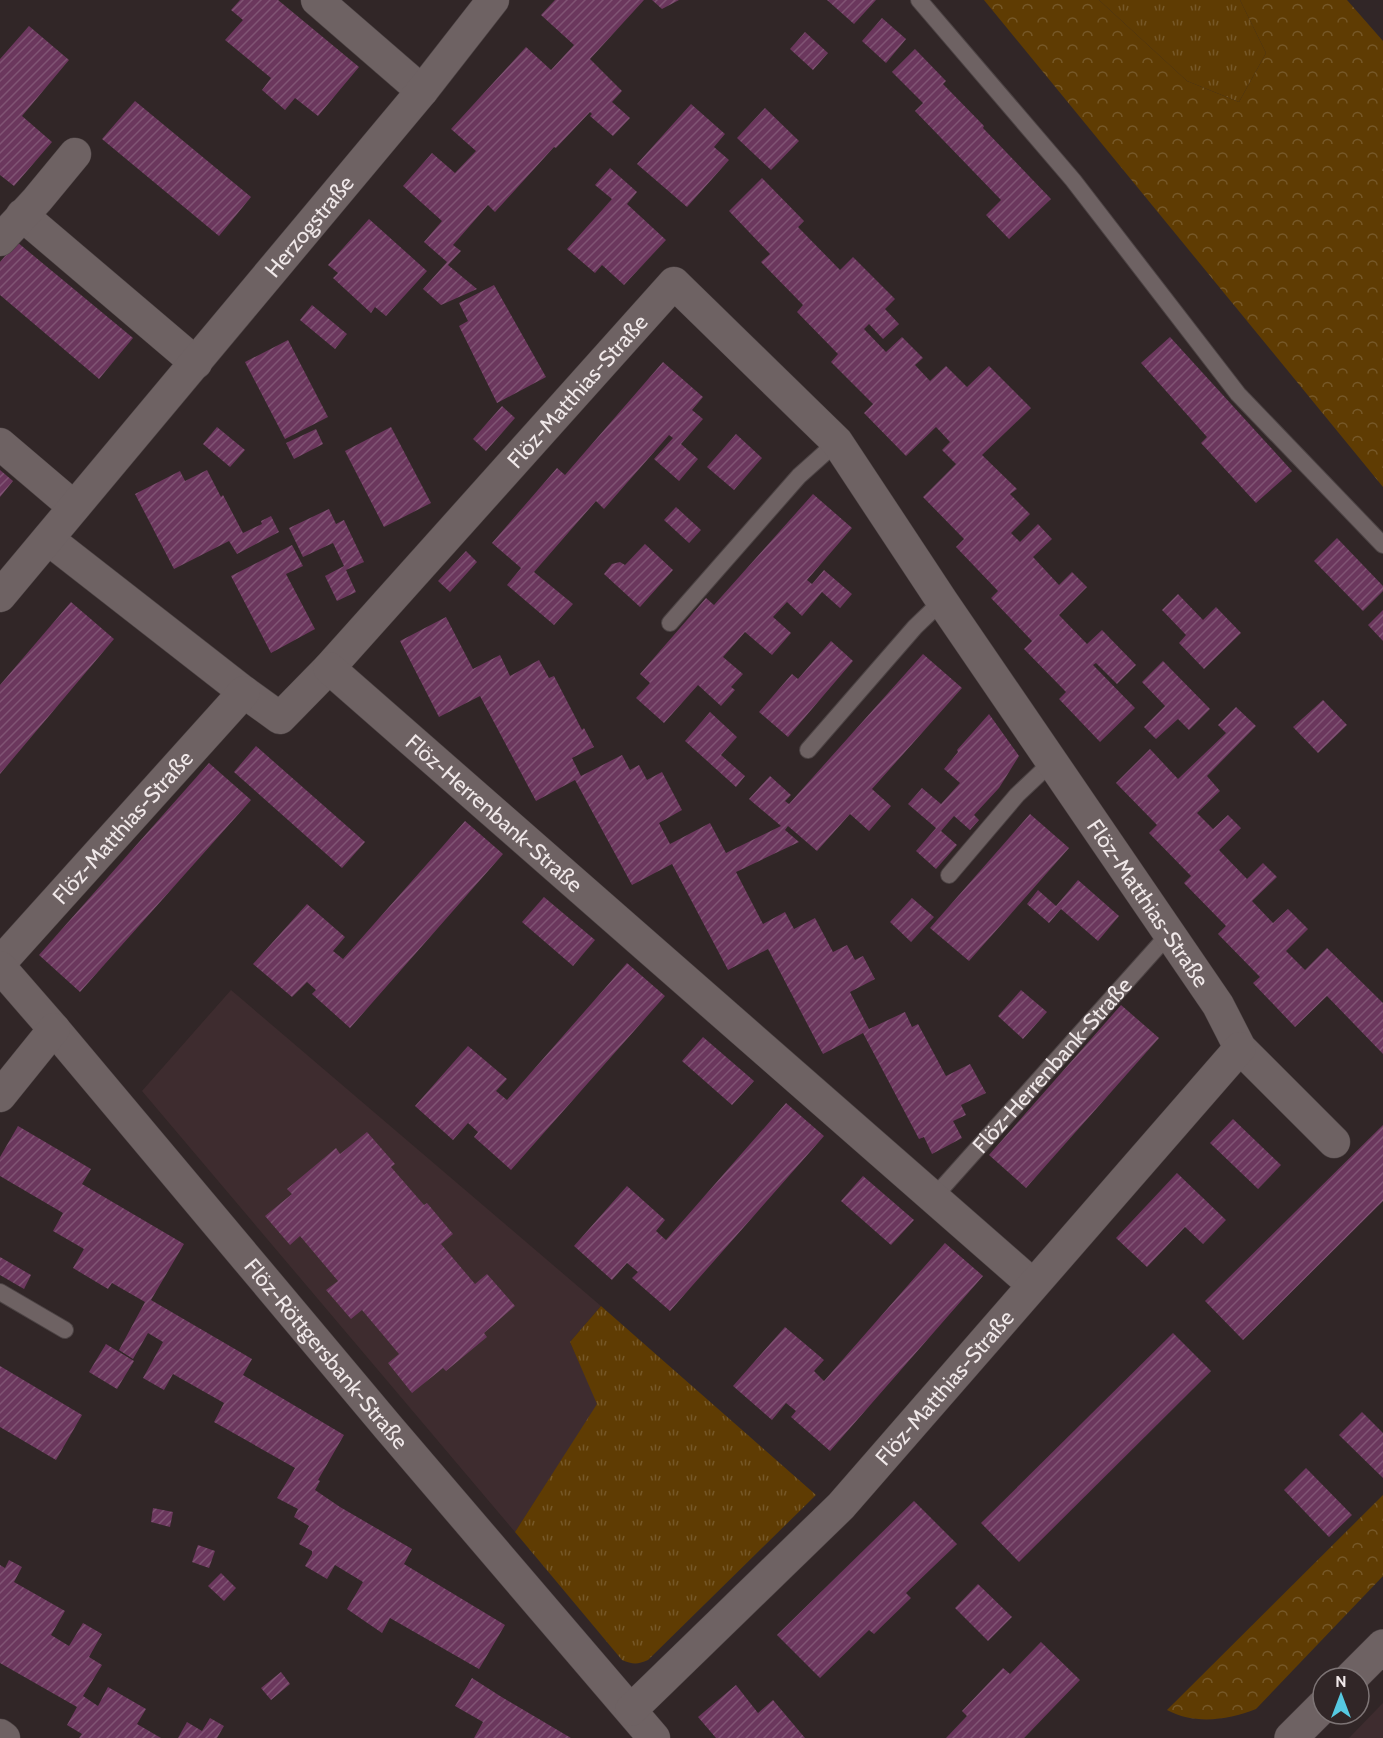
<svg xmlns="http://www.w3.org/2000/svg" width="1383" height="1738" font-family="Cabin,sans-serif">
	<style>
		.built { fill: #3e2c2f }
		.grass { fill: url(#grass-tufts) }
		.forest { fill: url(#forest-crowns) }
		.building { fill: url(#building-hatch) }
		.lines { fill: none; stroke-linecap: round; stroke-linejoin: round }
		.lane-casing { stroke: #4c4344; stroke-width: 18 }
		.street-casing { stroke: #4c4344; stroke-width: 33 }
		.secondary-casing { stroke: #4c4344; stroke-width: 34 }
		.lane { stroke: #6e6263; stroke-width: 16 }
		.street { stroke: #6e6263; stroke-width: 32 }
		.secondary { stroke: #6e6263; stroke-width: 33 }
		.labels { text-anchor: middle; stroke-width: 6; stroke-linejoin: round; paint-order: stroke }
		.street-label { font-size: 22px; fill: #f0e8e9; stroke: #312627 }
	</style>
	<defs>
		<pattern id="grass-tufts" width="24" height="20" patternUnits="userSpaceOnUse" patternTransform="scale(1.5)"><rect width="24" height="20" fill="#5f3c03"/><path d="M3 7l-1-3M5 7V3M7 7l1-3M15 17l-1-3M17 17v-4M19 17l1-3" fill="none" stroke="#765828"/></pattern>
		<pattern id="forest-crowns" width="20" height="18" patternUnits="userSpaceOnUse" patternTransform="scale(1.5)"><rect width="20" height="18" fill="#5f3c03"/><path d="M2 6a3 3 0 1 1 6 0M12 15a3 3 0 1 1 6 0" fill="none" stroke="#765828"/></pattern>
		<pattern id="building-hatch" width="6" height="6" patternUnits="userSpaceOnUse" patternTransform="scale(1.5)"><rect width="6" height="6" fill="#6b375d"/><path d="M-1 1l2-2M0 6l6-6M5 7l2-2" fill="none" stroke="#805474"/></pattern>
	</defs>
	<rect width="100%" height="100%" fill="#312627"/>
	<g class="built">
		<polygon points="231,990 601,1306 570,1342 598,1404 515,1532 142,1091"/>
		<polygon points="1383,1703 1383,1738 1349,1738 1380,1706"/>
	</g>
	<g class="grass">
		<polygon points="1099,0 1240,0 1266,53 1239,102 1187,81"/>
		<path d="M601,1306L816,1495L648,1660C637,1665 632,1664 622,1660L515,1532L597,1404L570,1342Z"/>
	</g>
	<g class="forest">
		<polygon points="984,0 1099,0 1187,81 1239,102 1266,53 1240,0 1347,0 1383,41 1383,487"/>
		<path d="M1383,1495V1576L1256,1709C1228,1720 1195,1725 1167,1710Z"/>
	</g>
	<g class="building">
		<polygon points="240,0 278,0 359,67 318,116 295,98 285,110 262,90 271,78 225,40 243,20 231,10"/>
		<polygon points="555,0 644,0 590,59 622,91 612,102 630,118 613,136 590,116 592,114 590,112 556,148 554,147 495,212 488,205 453,245 461,251 448,265 477,289 441,305 423,289 447,262 424,242 442,221 403,186 432,153 455,173 476,151 451,129 526,47 551,70 574,45 541,15"/>
		<polygon points="652,0 679,0 662,9"/>
		<polygon points="827,0 876,0 854,24"/>
		<polygon points="882,18 906,39 886,63 862,41"/>
		<polygon points="29,26 69,60 22,116 52,142 14,186 0,175 0,59"/>
		<polygon points="805,32 828,53 813,70 790,49"/>
		<polygon points="915,49 946,81 943,84 984,126 983,128 1051,199 1009,239 986,215 1001,200 915,111 923,103 892,72"/>
		<polygon points="135,101 251,197 219,236 102,139"/>
		<polygon points="691,104 725,134 714,147 729,160 687,207 637,164"/>
		<polygon points="765,108 799,141 771,170 737,138"/>
		<polygon points="610,168 637,192 627,204 666,240 624,285 602,265 595,273 567,249 612,199 595,185"/>
		<polygon points="762,178 804,221 798,227 840,270 853,257 895,299 885,309 899,324 883,339 869,324 864,329 886,352 902,337 923,358 915,365 930,381 946,366 967,387 989,366 1031,408 982,455 1017,489 1010,494 1030,514 1011,533 1020,542 1038,524 1052,539 1033,557 1059,585 1072,572 1087,587 1059,615 1087,644 1102,630 1136,665 1117,684 1096,663 1093,665 1135,708 1100,742 1059,699 1066,692 1024,649 1032,641 991,598 998,591 956,547 964,539 923,497 956,464 942,450 950,442 936,427 906,456 864,413 873,404 831,362 838,354 797,312 803,305 761,262 770,254 729,211"/>
		<polygon points="369,219 427,271 386,316 375,307 371,313 333,278 338,273 328,265"/>
		<polygon points="17,242 133,338 99,379 0,295 0,262"/>
		<polygon points="494,285 546,377 497,403 459,326 468,321 459,303"/>
		<polygon points="312,305 347,334 335,349 300,320"/>
		<polygon points="1170,337 1292,471 1256,503 1201,443 1207,437 1141,363"/>
		<polygon points="288,340 328,417 285,439 245,362"/>
		<polygon points="663,362 703,397 692,410 703,419 681,444 698,459 679,481 654,459 673,438 669,435 604,509 596,501 534,572 573,604 554,625 507,585 521,568 492,543 557,468 565,475"/>
		<polygon points="502,406 515,418 486,451 473,439"/>
		<polygon points="217,427 245,450 230,467 203,444"/>
		<polygon points="391,427 431,503 384,527 345,451"/>
		<polygon points="316,429 323,444 294,459 286,443"/>
		<polygon points="736,434 762,458 734,490 707,467"/>
		<polygon points="0,470 13,481 0,497"/>
		<polygon points="207,470 221,497 223,495 243,533 262,524 261,521 271,516 279,532 237,554 229,541 174,569 135,494 180,471 185,481"/>
		<polygon points="813,494 852,528 807,580 812,584 824,570 852,594 840,608 822,592 802,616 787,602 773,617 791,633 772,655 745,632 723,657 743,674 731,687 735,690 721,706 698,685 664,723 636,698 650,683 640,674 706,598 714,605"/>
		<polygon points="676,507 701,530 689,543 664,520"/>
		<polygon points="329,509 336,524 344,520 364,562 346,570 356,592 337,601 325,576 344,566 333,543 303,557 289,528"/>
		<polygon points="1337,538 1383,586 1383,591 1363,611 1314,561"/>
		<polygon points="645,544 673,570 640,607 604,574 612,564 620,562 625,565"/>
		<polygon points="292,545 303,566 286,574 315,629 271,653 231,576"/>
		<polygon points="466,551 477,562 450,592 438,581"/>
		<polygon points="1178,594 1203,620 1216,607 1241,633 1204,669 1179,643 1186,635 1162,610"/>
		<polygon points="71,602 114,639 0,774 0,685"/>
		<polygon points="1383,610 1383,641 1368,625"/>
		<polygon points="446,617 473,669 500,655 510,676 539,660 549,678 554,676 582,730 584,728 594,747 572,758 581,776 622,755 630,770 639,765 647,780 662,772 682,810 659,823 670,844 710,823 726,853 781,826 749,799 770,776 791,795 785,801 789,804 923,654 962,688 872,789 891,806 869,831 850,814 817,851 788,826 785,830 799,842 736,872 763,924 785,912 794,929 815,918 833,952 847,945 855,960 863,956 875,979 850,992 869,1029 905,1012 912,1027 918,1024 946,1076 970,1064 986,1093 961,1105 966,1115 953,1121 962,1138 932,1154 924,1137 919,1139 863,1033 823,1054 768,949 728,970 672,864 632,885 575,780 536,801 480,696 439,717 400,641"/>
		<polygon points="831,641 853,661 788,737 759,712 792,674 798,679"/>
		<polygon points="1163,661 1210,709 1189,730 1178,719 1156,739 1144,727 1165,706 1142,682"/>
		<polygon points="1323,700 1347,725 1318,753 1293,727"/>
		<polygon points="1236,707 1256,726 1207,776 1220,791 1197,813 1213,829 1228,815 1241,828 1219,850 1247,879 1263,863 1277,877 1252,901 1273,923 1288,909 1308,929 1286,951 1305,970 1327,948 1383,1003 1383,1054 1327,996 1295,1027 1253,983 1260,977 1218,934 1226,926 1184,883 1191,876 1149,833 1157,825 1116,783 1150,749 1178,779 1226,733 1218,725"/>
		<polygon points="710,712 737,737 721,755 745,776 736,787 685,741"/>
		<polygon points="989,714 1019,756 999,788 974,815 979,820 970,830 954,816 941,831 957,845 936,869 916,851 936,828 908,804 922,788 941,804 960,783 944,769 958,752 957,750"/>
		<polygon points="256,746 365,842 342,868 234,772"/>
		<polygon points="209,763 251,800 80,992 39,955"/>
		<polygon points="1030,814 1069,848 969,961 930,928"/>
		<polygon points="465,821 503,854 350,1028 312,994 316,990 307,982 292,997 253,964 307,904 345,937 333,951 343,959"/>
		<polygon points="1078,880 1119,916 1098,941 1061,909 1049,923 1027,904 1038,890 1056,906"/>
		<polygon points="544,897 595,940 573,966 522,922"/>
		<polygon points="912,898 934,917 911,942 890,922"/>
		<polygon points="627,963 665,996 511,1170 474,1137 478,1132 468,1123 453,1140 415,1106 468,1046 507,1079 496,1091 507,1100"/>
		<polygon points="1021,990 1047,1012 1023,1039 998,1016"/>
		<polygon points="1121,1005 1159,1038 1026,1188 989,1155"/>
		<polygon points="703,1037 754,1081 732,1105 682,1061"/>
		<polygon points="786,1103 824,1136 670,1311 632,1278 638,1272 627,1263 612,1280 574,1246 627,1186 665,1220 656,1231 666,1240"/>
		<polygon points="1233,1119 1281,1165 1258,1189 1210,1143"/>
		<polygon points="1383,1125 1383,1201 1243,1340 1205,1301"/>
		<polygon points="18,1126 91,1169 82,1184 184,1244 151,1300 252,1359 243,1375 344,1435 318,1480 320,1481 315,1490 340,1507 412,1549 404,1564 505,1625 479,1669 390,1618 382,1633 347,1609 363,1582 335,1565 327,1579 305,1566 312,1554 312,1551 299,1544 309,1526 294,1517 298,1509 277,1498 295,1468 214,1422 224,1403 173,1374 164,1390 143,1378 163,1342 148,1333 133,1359 119,1350 145,1302 112,1283 108,1289 73,1268 84,1249 53,1231 63,1213 0,1176 0,1157"/>
		<polygon points="367,1132 395,1164 391,1167 424,1205 427,1203 453,1234 441,1244 475,1284 487,1274 515,1306 484,1333 487,1337 446,1371 443,1368 412,1393 388,1363 399,1354 362,1310 351,1319 326,1290 338,1281 300,1236 290,1245 265,1216 292,1194 287,1189 336,1148 340,1154"/>
		<polygon points="1177,1173 1226,1220 1203,1244 1185,1227 1147,1267 1116,1238"/>
		<polygon points="863,1176 914,1220 891,1245 841,1201"/>
		<polygon points="945,1243 983,1276 830,1451 791,1417 796,1411 786,1403 772,1420 733,1386 785,1327 824,1360 814,1371 824,1381"/>
		<polygon points="0,1257 31,1275 24,1289 0,1275"/>
		<polygon points="1173,1333 1211,1371 1019,1562 981,1523"/>
		<polygon points="106,1344 134,1361 117,1389 89,1372"/>
		<polygon points="0,1366 82,1415 56,1460 0,1427"/>
		<polygon points="1362,1412 1383,1433 1383,1478 1339,1435"/>
		<polygon points="1306,1468 1352,1515 1329,1537 1284,1490"/>
		<polygon points="914,1501 957,1544 906,1593 911,1598 874,1634 869,1630 820,1678 777,1635"/>
		<polygon points="153,1508 173,1512 170,1527 151,1522"/>
		<polygon points="198,1545 215,1551 209,1568 192,1562"/>
		<polygon points="9,1560 22,1567 14,1582 65,1611 51,1635 69,1646 83,1623 102,1634 89,1657 102,1665 83,1696 98,1706 108,1687 146,1709 137,1724 161,1738 79,1738 82,1734 67,1725 77,1707 0,1663 0,1565 5,1568"/>
		<polygon points="221,1573 236,1588 224,1601 208,1586"/>
		<polygon points="978,1584 1012,1617 988,1641 955,1608"/>
		<polygon points="1041,1642 1080,1680 1024,1738 946,1738 967,1716 962,1711 1003,1668 1010,1674"/>
		<polygon points="281,1672 290,1684 271,1700 261,1688"/>
		<polygon points="472,1678 500,1696 571,1738 474,1738 483,1722 455,1706"/>
		<polygon points="736,1685 758,1713 773,1700 805,1738 716,1738 698,1717"/>
		<polygon points="210,1718 224,1726 217,1738 178,1738 187,1722 202,1731"/>
	</g>
	<g class="lines">
		<g class="lane-casing">
			<g id="lane">
				<polyline points="919,0 1073,180 1238,394 1383,545"/>
				<polyline points="670,623 799,476 837,442"/>
				<polyline points="808,750 915,627 942,601"/>
				<polyline points="949,875 1017,795 1053,761"/>
				<path id="s1" d="M934,1197L1169,934"/>
				<polyline points="0,1292 65,1330"/>
			</g>
		</g>
		<g class="street-casing">
			<g id="street">
				<polyline points="317,0 422,91"/>
				<polyline points="22,215 196,363"/>
				<polyline points="0,240 37,200 75,154"/>
				<polyline points="0,444 74,507"/>
				<path id="s2" d="M48,539L244,692L280,718L329,668L674,283L837,442L942,601L1218,1005L1240,1048L1334,1142"/>
				<path id="s3" d="M0,596L422,91L493,0"/>
				<path id="s4" d="M329,668L1032,1284"/>
				<path id="s5" d="M0,963L244,692"/>
				<path id="s6" d="M0,967L54,1029L388,1427L654,1738"/>
				<polyline points="0,1096 54,1029"/>
				<path id="s7" d="M631,1710L841,1506L1240,1048"/>
				<polyline points="0,1735 4,1738"/>
			</g>
		</g>
		<g class="secondary-casing">
			<g id="secondary">
				<polyline points="1351,1678 1383,1646"/>
				<polyline points="1291,1738 1323,1706"/>
			</g>
		</g>
		<use href="#lane" class="lane"/>
		<use href="#street" class="street"/>
		<use href="#secondary" class="secondary"/>
	</g>
	<g class="labels">
		<g class="street-label">
			<text dy="8" stroke="none"><textPath href="#s3" startOffset="482">Herzogstraße</textPath></text>
			<text dy="8" stroke="none"><textPath href="#s2" startOffset="735">Flöz-Matthias-Straße</textPath></text>
			<text dy="8" stroke="none"><textPath href="#s4" startOffset="220">Flöz-Herrenbank-Straße</textPath></text>
			<text dy="8" stroke="none"><textPath href="#s5" startOffset="183">Flöz-Matthias-Straße</textPath></text>
			<text dy="8" stroke="none"><textPath href="#s2" startOffset="1664">Flöz-Matthias-Straße</textPath></text>
			<text dy="8" stroke="none"><textPath href="#s1" startOffset="177">Flöz-Herrenbank-Straße</textPath></text>
			<text dy="8" stroke="none"><textPath href="#s6" startOffset="506">Flöz-Röttgersbank-Straße</textPath></text>
			<text dy="8" stroke="none"><textPath href="#s7" startOffset="450">Flöz-Matthias-Straße</textPath></text>
		</g>
	</g>
	<g transform="translate(1341 1696)"><circle r="28" fill="#312627" stroke="#7d7475" stroke-width="1.5"/>
	<path d="M0-4.5L10 22L0 15L-10 22Z" fill="#56c9e1"/>
	<text y="-9" font-size="16" font-weight="bold" text-anchor="middle" fill="#f0e8e9">N</text>
	</g>
</svg>
